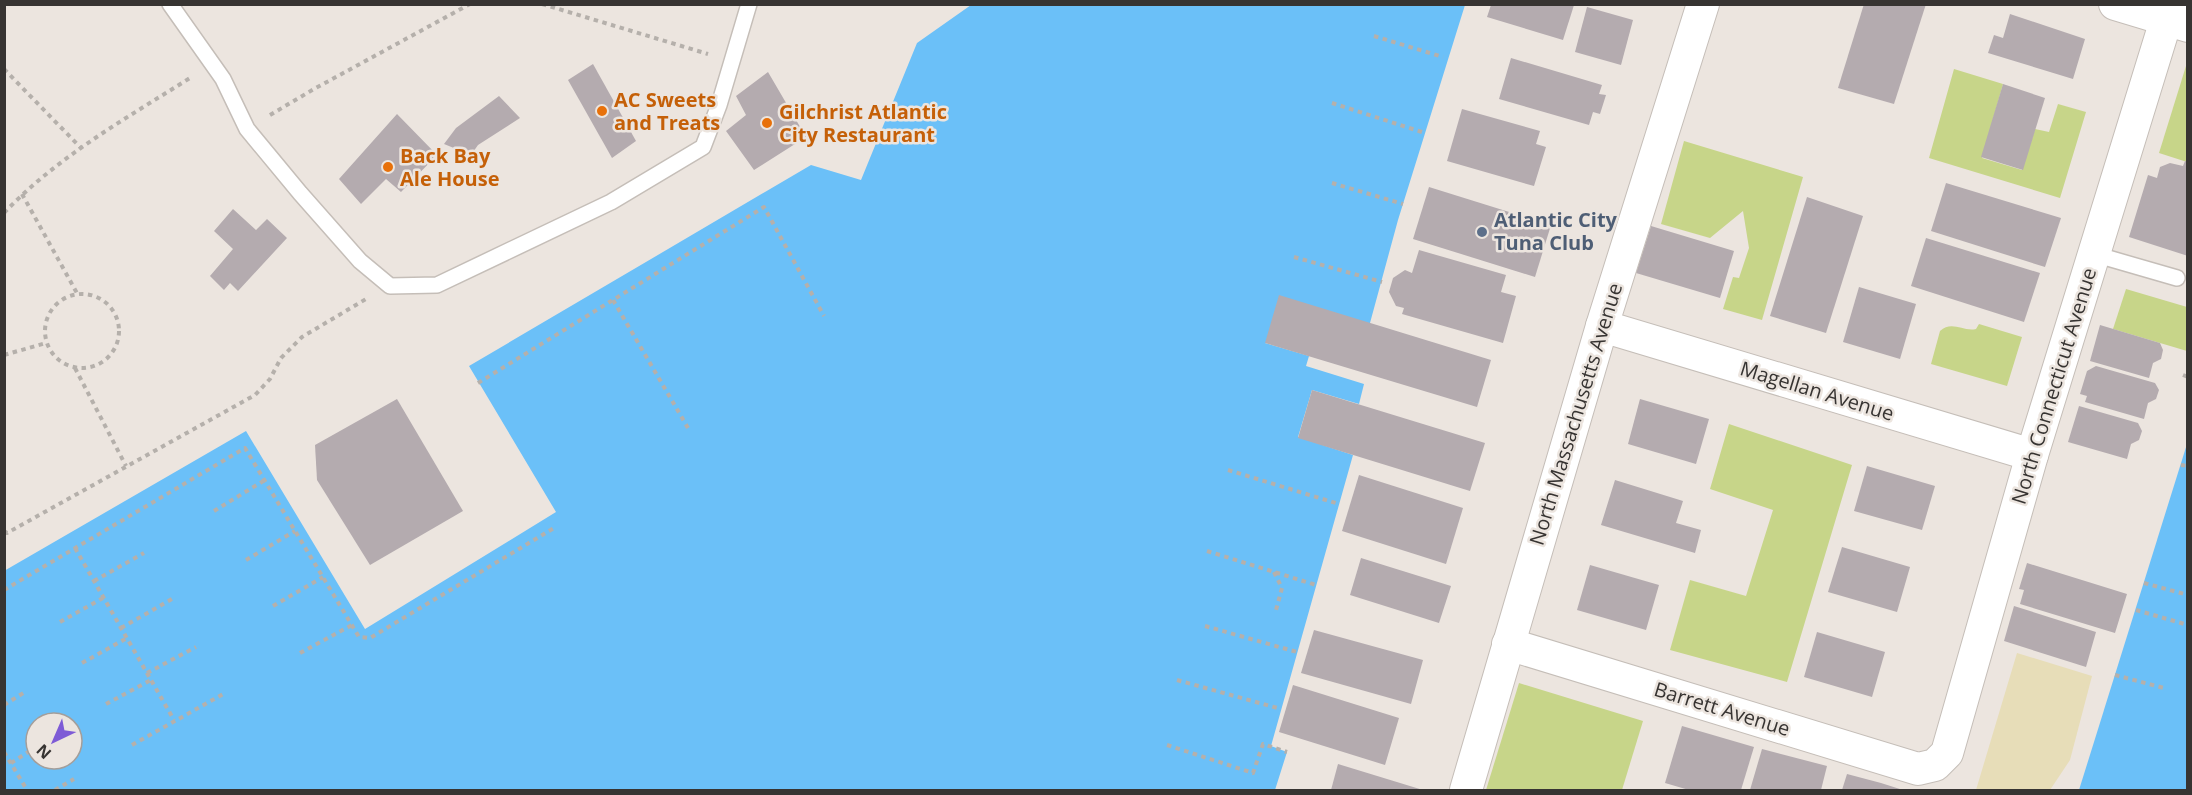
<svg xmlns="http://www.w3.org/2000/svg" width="2192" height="795" font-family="'Open Sans',sans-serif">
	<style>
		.green { fill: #c7d589 }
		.sand { fill: #e7ddb8 }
		.water { fill: #6bc0f8; fill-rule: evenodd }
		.building { fill: #b4abaf }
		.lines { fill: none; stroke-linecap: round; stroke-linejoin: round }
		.service-casing { stroke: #c5beb8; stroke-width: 18 }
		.minor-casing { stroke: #c5beb8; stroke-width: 34 }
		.path { stroke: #b5b0ab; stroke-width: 4; stroke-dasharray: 4.5 4.5; stroke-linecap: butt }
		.service { stroke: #fff; stroke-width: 15 }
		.minor { stroke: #fff; stroke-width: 32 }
		.food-dot { fill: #e8710a; stroke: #ece5df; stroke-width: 2 }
		.service-dot { fill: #5c6f8a; stroke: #ece5df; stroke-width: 2 }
		.labels { text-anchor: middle; stroke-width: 5; stroke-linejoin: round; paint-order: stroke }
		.food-label { font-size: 20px; font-weight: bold; fill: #c56008; stroke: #ece5df; text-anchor: start }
		.service-label { font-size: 20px; font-weight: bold; fill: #4e5e75; stroke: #ece5df; text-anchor: start }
		.street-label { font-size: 20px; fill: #373432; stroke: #ece5df }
	</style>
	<rect width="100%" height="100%" fill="#ece5df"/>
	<g class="green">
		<polygon points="2186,66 2187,67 2187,162 2159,153"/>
		<polygon points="1954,69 2003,84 1982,158 2022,170 2035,129 2049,132 2058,104 2086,112 2060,198 1929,158"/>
		<polygon points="1684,141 1803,177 1762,320 1723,309 1733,277 1739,278 1749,248 1743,211 1710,238 1661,224"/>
		<polygon points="2126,289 2187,307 2187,351 2113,329"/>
		<path d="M1979,324L2022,337L2007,386L1931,364L1940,331C1952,320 1963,332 1976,329Z"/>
		<polygon points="1729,424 1852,465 1787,682 1670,650 1690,580 1746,596 1773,510 1710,489"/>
		<polygon points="1519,683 1643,721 1622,790 1486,790"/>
	</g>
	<polygon class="sand" points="2017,653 2092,676 2070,760 2050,790 1976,790"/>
	<g class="water">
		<path d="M971,5H1465L1398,220L1370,323L1265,343L1309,356L1306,366L1364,384L1359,404L1312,390L1298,437L1353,455L1271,746L1287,752L1275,790H5L4,571L246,431L365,629L556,512L469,366L811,165L861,180L917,43ZM36,723H72V759H36Z"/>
		<polygon points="2187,444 2187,790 2079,790"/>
	</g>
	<g class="building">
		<polygon points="1864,4 1926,4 1894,104 1838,88"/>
		<polygon points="1491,5 1574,5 1563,40 1487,17"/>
		<polygon points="1587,7 1633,20 1621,65 1575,52"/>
		<polygon points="2010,14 2085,39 2073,79 1988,53 1994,35 2003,38"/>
		<polygon points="1511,58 1602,85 1599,94 1606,95 1600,114 1593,112 1589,125 1499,99"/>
		<polygon points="593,64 636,141 612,158 568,80"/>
		<polygon points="768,72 806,137 754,170 726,131 746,115 736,96"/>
		<polygon points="2003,84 2045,98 2023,170 1981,157"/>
		<polygon points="499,96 520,118 478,145 471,155 444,144 456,128"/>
		<polygon points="1462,109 1540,131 1536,144 1546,147 1534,186 1447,161"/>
		<polygon points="397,114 437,155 401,192 386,179 361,204 339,179"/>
		<polygon points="2185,161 2188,162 2188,256 2129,237 2148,175 2157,178 2160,167 2170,163 2183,166"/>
		<polygon points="1946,183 2061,218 2045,267 1931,231"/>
		<polygon points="1429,187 1551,225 1535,277 1413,239"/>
		<polygon points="1807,197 1863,216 1826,333 1770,316"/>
		<polygon points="233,209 256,230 267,219 287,238 238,291 230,283 224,290 210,276 233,249 214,231"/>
		<polygon points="1651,226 1734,251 1720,298 1636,273"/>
		<polygon points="1926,238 2040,273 2024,322 1911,286"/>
		<polygon points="1419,250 1506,275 1501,292 1516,296 1503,343 1402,314 1404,308 1396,306 1389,292 1393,278 1405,270 1412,273"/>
		<polygon points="1859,287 1916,304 1900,359 1843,342"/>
		<polygon points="1279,295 1491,360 1477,407 1265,343"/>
		<polygon points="2100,325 2160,343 2163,350 2161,359 2153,363 2149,378 2090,361"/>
		<polygon points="2096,366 2155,383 2159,390 2156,399 2148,403 2144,419 2085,402 2087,396 2080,394 2087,371"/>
		<polygon points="1312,390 1485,443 1470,491 1298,438"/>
		<polygon points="397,399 463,511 370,565 317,480 315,445"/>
		<polygon points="1640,399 1709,419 1696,464 1628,444"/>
		<polygon points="2079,406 2138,423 2142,431 2139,440 2131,444 2127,459 2068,442"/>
		<polygon points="1867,466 1935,486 1922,530 1854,511"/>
		<polygon points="1359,475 1463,508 1446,564 1342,531"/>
		<polygon points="1615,480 1683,501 1676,523 1701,530 1695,553 1601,525"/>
		<polygon points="1842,547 1910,567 1897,612 1828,592"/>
		<polygon points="1361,558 1451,586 1439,623 1350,595"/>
		<polygon points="2027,563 2127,594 2115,633 2020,604 2024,590 2019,589"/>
		<polygon points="1590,565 1659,585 1646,630 1577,610"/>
		<polygon points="2014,606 2096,632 2086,667 2004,641"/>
		<polygon points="1314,630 1423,660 1411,704 1301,673"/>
		<polygon points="1817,632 1885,652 1872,697 1804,677"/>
		<polygon points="1293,685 1399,718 1385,765 1279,732"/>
		<polygon points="1682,726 1754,747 1741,790 1689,790 1665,783"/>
		<polygon points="1762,749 1827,766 1821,790 1750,790"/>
		<polygon points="1338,764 1423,790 1331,790"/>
		<polygon points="1847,774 1881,783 1903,790 1842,790"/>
	</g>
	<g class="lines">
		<g class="service-casing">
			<g id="service">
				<polyline points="170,4 223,79 247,129 300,193 360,261 390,286 437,285 611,202 703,147 719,105 749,4"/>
				<polyline points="2094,254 2177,278"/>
			</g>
		</g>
		<g class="minor-casing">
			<g id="minor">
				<polyline points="2115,4 2188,26"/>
				<polyline points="1602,326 2032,455"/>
				<polyline points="1508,644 1918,769 1935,765 1947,753 2032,455 2171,4"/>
				<polyline points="1466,790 1602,326 1703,4"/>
			</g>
		</g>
		<g class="path">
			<polyline points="542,4 708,54"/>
			<polyline points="1374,36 1443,57"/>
			<polyline points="4,69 81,148"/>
			<polyline points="1332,103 1425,133"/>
			<polyline points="270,115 314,89 470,4"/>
			<polyline points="1332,183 1403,204"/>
			<polyline points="22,194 78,295"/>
			<path d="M4,213C57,157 125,119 190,78"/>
			<polyline points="1294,257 1382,282"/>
			<circle cx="82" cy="331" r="37"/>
			<polyline points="613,300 688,428"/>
			<polyline points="4,355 46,343"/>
			<polyline points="75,368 126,466"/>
			<polyline points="2183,375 2188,377"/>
			<polyline points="478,383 764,207 824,316"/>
			<polyline points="2181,465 2188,466"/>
			<polyline points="1228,470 1339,504"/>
			<polyline points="214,511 265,480"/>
			<polyline points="4,531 7,533 255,395 270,379 281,358 302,337 366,299"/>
			<polyline points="75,548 174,720"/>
			<polyline points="1207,551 1316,585"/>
			<polyline points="246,560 295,531"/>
			<polyline points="1274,572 1282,588 1276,610"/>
			<polyline points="94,581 144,553"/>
			<polyline points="2144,583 2188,595"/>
			<polyline points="4,590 245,448 359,637 370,638 554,528"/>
			<polyline points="273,606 323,577"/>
			<polyline points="2136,610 2188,625"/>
			<polyline points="60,622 103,598"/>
			<polyline points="1205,626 1297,652"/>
			<polyline points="121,628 172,599"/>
			<polyline points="300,653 352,625"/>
			<polyline points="82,663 127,638"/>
			<polyline points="147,673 196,647"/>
			<polyline points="2115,675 2164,688"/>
			<polyline points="1177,680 1281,709"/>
			<polyline points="106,704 151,680"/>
			<polyline points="4,705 25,692"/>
			<polyline points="132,745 225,693"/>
			<polyline points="1167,745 1253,773 1263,744 1287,752"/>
			<polyline points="4,752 27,790"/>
			<polyline points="11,763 36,747"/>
			<polyline points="55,790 74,779"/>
		</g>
		<use href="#service" class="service"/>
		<use href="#minor" class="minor"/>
	</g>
	<g class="food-dot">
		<circle cx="602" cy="111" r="6"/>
		<circle cx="767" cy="123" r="6"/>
		<circle cx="388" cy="167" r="6"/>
	</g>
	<circle class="service-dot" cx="1482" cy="232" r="6"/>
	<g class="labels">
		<g class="food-label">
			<text x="614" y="107">AC Sweets<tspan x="614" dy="23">and Treats</tspan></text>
			<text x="779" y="119">Gilchrist Atlantic<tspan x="779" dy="23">City Restaurant</tspan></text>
			<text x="400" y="163">Back Bay<tspan x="400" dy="23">Ale House</tspan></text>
		</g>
		<g class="service-label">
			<text x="1494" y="227">Atlantic City<tspan x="1494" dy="23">Tuna Club</tspan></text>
		</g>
		<g class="street-label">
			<text transform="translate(2054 386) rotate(-73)" y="7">North Connecticut Avenue</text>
			<text transform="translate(1817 391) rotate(17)" y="7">Magellan Avenue</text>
			<text transform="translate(1576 414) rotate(-73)" y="7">North Massachusetts Avenue</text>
			<text transform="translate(1722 709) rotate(17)" y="7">Barrett Avenue</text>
		</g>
	</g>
	<rect width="2192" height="795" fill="none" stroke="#373432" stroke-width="12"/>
	<g transform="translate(54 741) rotate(224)"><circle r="28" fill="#ece5df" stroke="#a49e9a" stroke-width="1.5"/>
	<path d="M0-4.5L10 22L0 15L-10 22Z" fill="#7e5bd6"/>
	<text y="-9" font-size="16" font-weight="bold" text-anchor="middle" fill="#373432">N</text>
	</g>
</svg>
